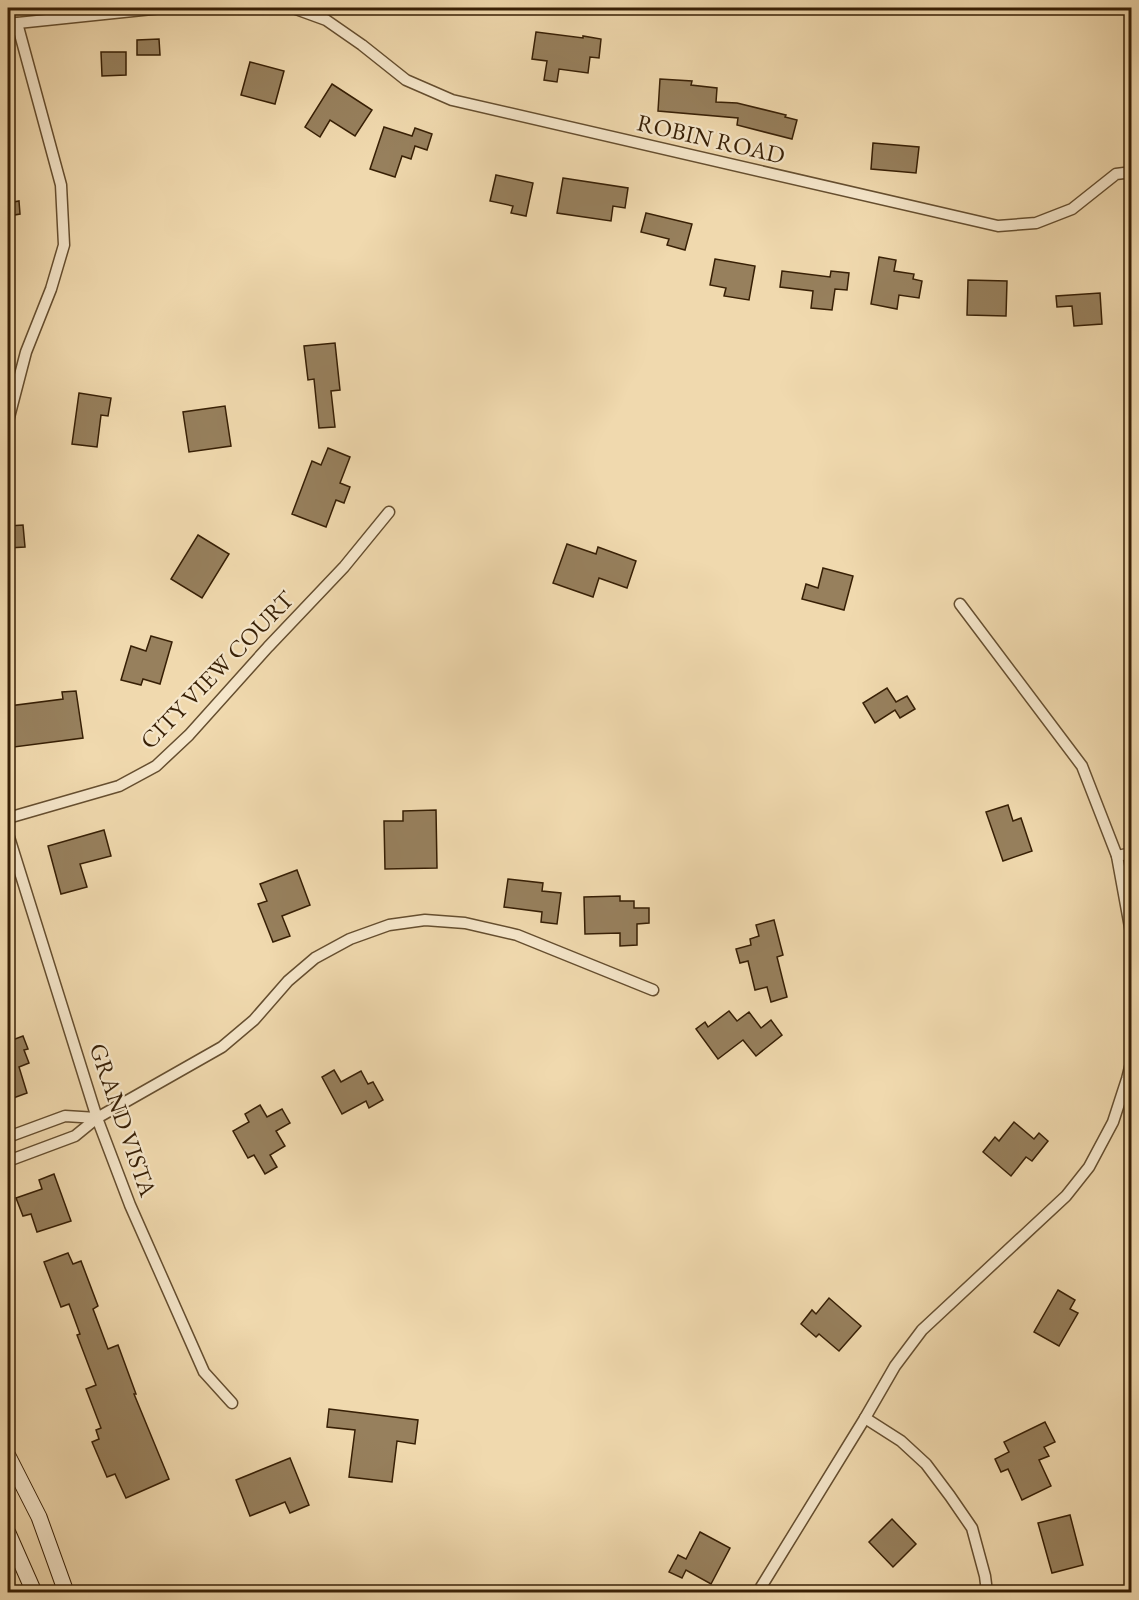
<svg xmlns="http://www.w3.org/2000/svg" width="1139" height="1600" font-family="'EB Garamond',serif">
	<style>
		.building { fill: #97805d; stroke: #371f05; stroke-width: 1.5 }
		.lines { fill: none; stroke-linecap: round; stroke-linejoin: round }
		.street-casing { stroke: #654e2f; stroke-width: 13 }
		.secondary-casing { stroke: #371f05; stroke-width: 17 }
		.path { stroke: #371f05; stroke-width: 2; stroke-dasharray: 4.5 3; stroke-linecap: butt }
		.street { stroke: #f5e6ca; stroke-width: 10 }
		.secondary { stroke: #f5e6ca; stroke-width: 15 }
		.labels { text-anchor: middle; stroke-width: 4.5; stroke-linejoin: round; paint-order: stroke }
		.street-label { font-size: 24px; fill: #371f05; stroke: #f5e6ca }
	</style>
	<rect width="100%" height="100%" fill="#f0d9ae"/>
	<filter id="stains"><feTurbulence type="fractalNoise" baseFrequency=".00333" numOctaves="4"/><feColorMatrix values="0 0 0 0 .2 0 0 0 0 .09 0 0 0 0 .02 0 0 0 .5 -.17"/></filter>
	<radialGradient id="worn" r=".72"><stop offset=".6" stop-color="#630" stop-opacity="0"/><stop offset="1" stop-color="#630" stop-opacity=".3"/></radialGradient>
	<g class="building">
		<polygon points="536,32 583,38 583,36 601,39 599,58 590,57 588,73 559,69 557,82 544,80 547,61 532,59"/>
		<polygon points="159,39 160,55 137,55 137,40"/>
		<polygon points="101,52 126,52 126,75 102,76"/>
		<polygon points="250,62 284,71 275,104 241,95"/>
		<polygon points="660,79 692,81 691,85 717,88 716,102 737,103 786,115 785,117 797,120 792,139 737,125 738,118 658,111"/>
		<polygon points="332,84 372,110 355,136 330,120 320,137 305,127"/>
		<polygon points="384,127 412,136 415,128 432,134 427,150 415,146 411,159 402,156 395,177 370,169"/>
		<polygon points="873,143 919,147 916,173 871,169"/>
		<polygon points="496,175 533,183 526,216 511,213 513,206 490,201"/>
		<polygon points="563,178 628,188 625,208 613,206 611,221 557,213"/>
		<polygon points="19,201 20,214 8,216 8,203"/>
		<polygon points="646,213 692,224 685,250 667,245 669,239 641,232"/>
		<polygon points="879,257 896,260 894,271 914,274 913,279 922,281 919,298 899,295 897,309 871,304"/>
		<polygon points="715,259 755,266 749,300 724,296 726,288 710,285"/>
		<polygon points="782,271 830,277 831,271 849,273 847,290 835,289 832,310 811,308 813,291 780,287"/>
		<polygon points="968,280 1007,281 1006,316 967,315"/>
		<polygon points="1100,293 1102,324 1074,326 1072,306 1057,307 1056,296"/>
		<polygon points="335,343 340,390 331,391 335,427 319,428 314,379 308,380 304,346"/>
		<polygon points="79,393 111,398 108,416 101,415 97,447 72,444"/>
		<polygon points="225,406 231,446 189,452 183,412"/>
		<polygon points="328,448 350,457 340,483 350,487 344,503 336,500 326,527 292,514 312,461 321,465"/>
		<polygon points="23,525 25,547 8,548 8,526"/>
		<polygon points="198,535 229,554 202,598 171,579"/>
		<polygon points="567,544 596,554 598,547 636,561 627,588 599,578 593,597 553,583"/>
		<polygon points="823,568 853,576 844,610 802,599 806,584 818,588"/>
		<polygon points="151,636 172,642 160,684 143,679 141,685 121,680 131,646 146,651"/>
		<polygon points="887,688 896,702 907,696 915,709 900,718 895,710 875,723 863,703"/>
		<polygon points="76,691 83,738 14,747 9,706 63,699 62,692"/>
		<polygon points="1008,805 1013,821 1021,818 1032,851 1003,861 986,812"/>
		<polygon points="436,810 437,868 385,869 384,821 403,821 403,811"/>
		<polygon points="104,830 111,856 80,864 87,887 61,894 48,846"/>
		<polygon points="297,870 310,905 282,916 290,936 273,942 258,904 267,901 260,884"/>
		<polygon points="508,879 543,883 542,891 561,893 557,924 541,922 542,912 504,907"/>
		<polygon points="620,896 620,901 634,901 634,908 649,908 649,923 637,924 637,945 620,946 620,933 585,934 584,897"/>
		<polygon points="774,920 783,955 777,957 787,997 771,1002 767,987 755,990 748,961 740,963 736,949 751,945 750,939 759,936 756,925"/>
		<polygon points="729,1011 737,1021 749,1012 761,1028 771,1020 782,1035 756,1056 743,1040 718,1059 696,1029 705,1022 708,1027"/>
		<polygon points="23,1036 28,1049 24,1050 29,1063 19,1067 27,1093 8,1100 8,1039 10,1039 10,1041"/>
		<polygon points="334,1070 341,1082 361,1071 368,1084 373,1082 383,1100 369,1108 366,1101 342,1114 322,1077"/>
		<polygon points="260,1105 267,1117 282,1109 290,1123 276,1131 285,1146 270,1155 277,1167 265,1174 254,1155 248,1158 233,1131 249,1122 245,1114"/>
		<polygon points="1014,1122 1034,1139 1039,1133 1048,1141 1032,1161 1026,1157 1011,1176 983,1152 995,1137 999,1141"/>
		<polygon points="54,1174 71,1221 37,1232 31,1214 23,1216 16,1198 42,1189 39,1180"/>
		<polygon points="68,1253 73,1264 81,1261 98,1306 93,1309 108,1349 118,1345 136,1394 134,1394 169,1479 126,1498 115,1474 107,1477 92,1442 99,1439 96,1430 101,1428 86,1389 96,1385 77,1335 80,1334 69,1304 61,1307 44,1262"/>
		<polygon points="1058,1290 1075,1300 1070,1309 1078,1313 1059,1346 1034,1332"/>
		<polygon points="829,1298 861,1326 839,1351 819,1334 816,1337 801,1324 812,1310 816,1314"/>
		<polygon points="329,1409 418,1420 415,1444 397,1441 392,1482 349,1477 355,1430 327,1427"/>
		<polygon points="1045,1422 1055,1442 1044,1447 1049,1456 1039,1460 1051,1486 1022,1500 1008,1469 1001,1472 995,1459 1009,1452 1004,1442"/>
		<polygon points="290,1458 309,1505 290,1513 285,1502 250,1516 236,1480"/>
		<polygon points="1070,1515 1083,1565 1052,1573 1038,1523"/>
		<polygon points="892,1519 916,1544 893,1567 869,1542"/>
		<polygon points="700,1532 730,1548 711,1584 686,1570 682,1578 669,1572 678,1555 686,1559"/>
	</g>
	<g class="lines">
		<g class="street-casing">
			<g id="street">
				<polyline points="293,8 326,20 362,45 406,80 452,100 998,226 1036,223 1072,209 1116,174 1132,172"/>
				<polyline points="8,24 162,8"/>
				<polyline points="8,421 26,352 51,289 64,245 61,185 17,23"/>
				<polyline points="960,604 1082,766 1117,856 1132,938"/>
				<polyline points="8,818 119,786 156,766 189,735 268,647 344,567 389,512"/>
				<polyline points="8,834 97,1118 130,1205 204,1372 232,1403"/>
				<polyline points="1117,856 1132,853"/>
				<polyline points="8,1137 65,1116 97,1118"/>
				<polyline points="8,1161 75,1136 97,1118 222,1047 254,1020 288,981 315,958 350,939 389,925 425,920 465,923 517,935 653,990"/>
				<polyline points="865,1418 901,1441 926,1464 950,1496 972,1528 985,1576 987,1592"/>
				<polyline points="758,1592 865,1418 895,1366 922,1330 1066,1196 1089,1167 1113,1122 1127,1079 1132,1059"/>
			</g>
		</g>
		<g class="secondary-casing">
			<g id="secondary">
				<polyline points="8,1456 39,1517 66,1592"/>
				<polyline points="8,1533 34,1592"/>
			</g>
		</g>
		<polyline class="path" points="8,1591 8,1592"/>
		<use href="#street" class="street"/>
		<use href="#secondary" class="secondary"/>
	</g>
	<g class="labels">
		<g class="street-label">
			<text transform="translate(711 139) rotate(13)" y="8">ROBIN ROAD</text>
			<text transform="translate(217 670) rotate(-46)" y="8">CITY VIEW COURT</text>
			<text transform="translate(123 1120) rotate(71)" y="8">GRAND VISTA</text>
		</g>
	</g>
	<rect width="1139" height="1600" fill="none" stroke="#f0d9ae" stroke-width="30"/>
	<rect x="9" y="9" width="1121" height="1582" fill="none" stroke="#371f05" stroke-width="3"/>
	<rect x="15" y="15" width="1109" height="1570" fill="none" stroke="#371f05" stroke-width="1.5"/>
	<rect width="100%" height="100%" filter="url(#stains)"/>
	<rect width="100%" height="100%" fill="url(#worn)"/>
</svg>
